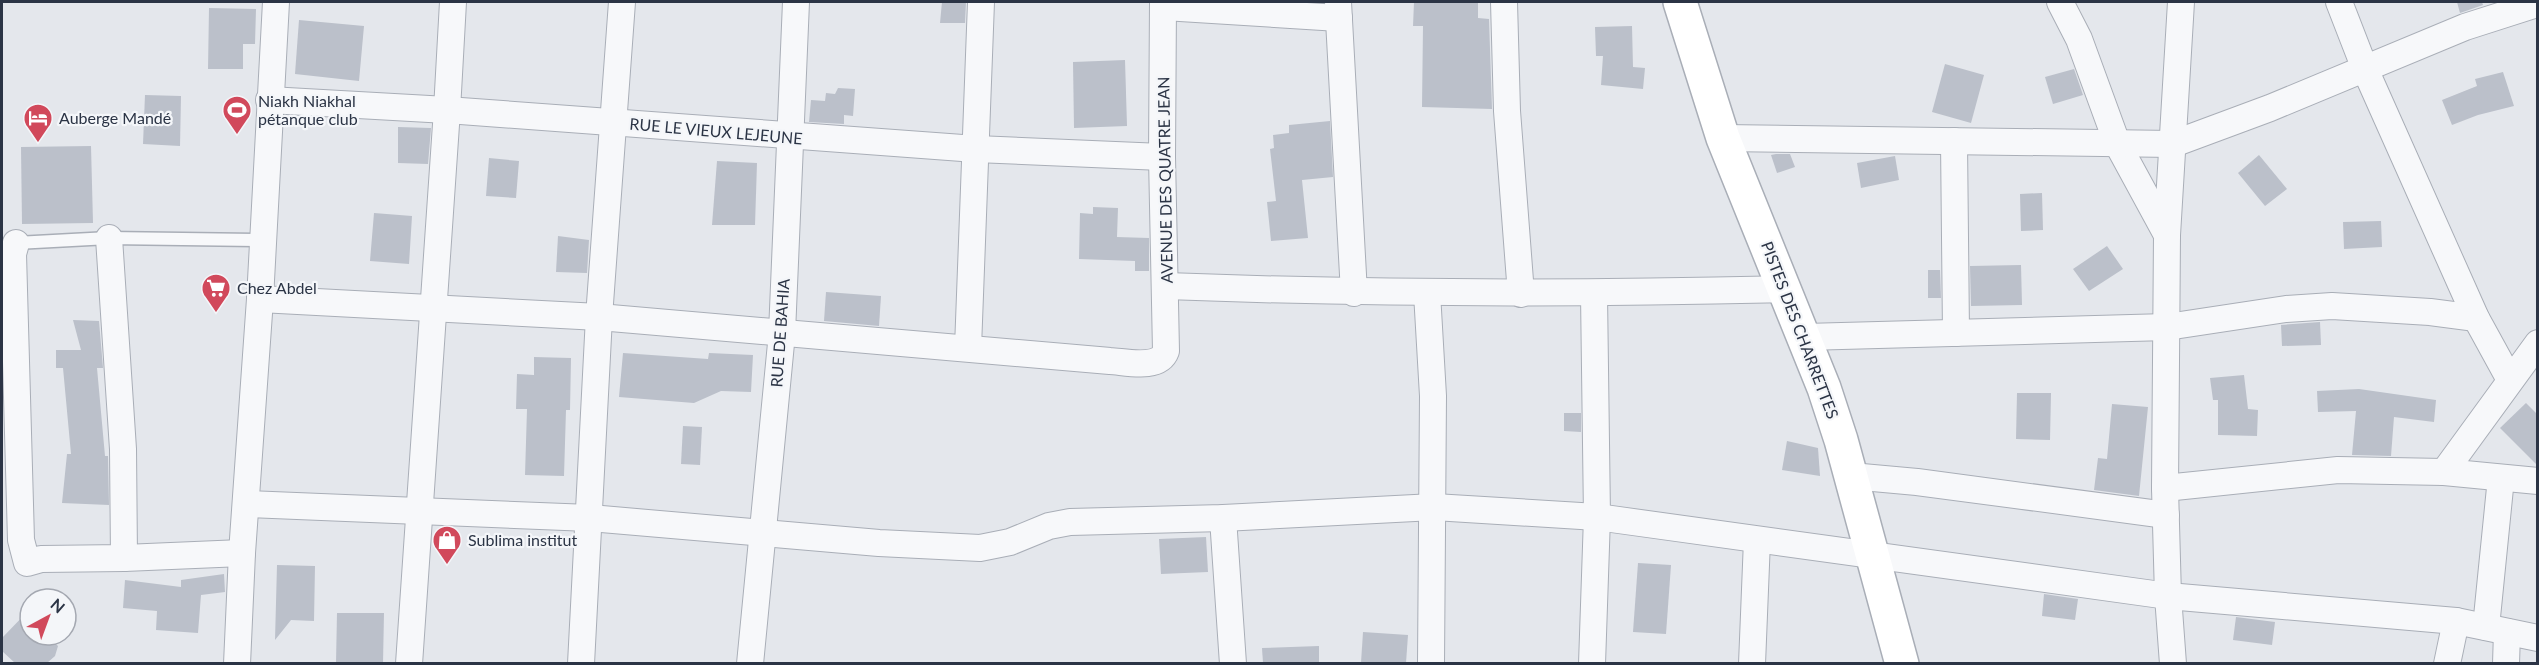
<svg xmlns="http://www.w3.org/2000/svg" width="2539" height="665" font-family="Lato,sans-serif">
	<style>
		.building { fill: #bbc0ca }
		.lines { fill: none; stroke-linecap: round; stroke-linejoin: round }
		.lane-casing { stroke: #a9aeb7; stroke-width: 15 }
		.street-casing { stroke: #a9aeb7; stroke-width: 28 }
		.secondary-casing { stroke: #a9aeb7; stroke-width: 36 }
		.lane { stroke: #f7f8fa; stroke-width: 12 }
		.street { stroke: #f7f8fa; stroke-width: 26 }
		.secondary { stroke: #fff; stroke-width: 33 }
		.labels { text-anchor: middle; stroke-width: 4.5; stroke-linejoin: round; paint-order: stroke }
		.poi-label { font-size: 16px; fill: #2b3445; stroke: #f4f6f9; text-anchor: start }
		.street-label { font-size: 16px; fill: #2b3445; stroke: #f4f6f9 }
	</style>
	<rect width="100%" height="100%" fill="#e4e7ec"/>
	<g class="building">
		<polygon points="942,2 966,2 965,23 940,23"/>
		<polygon points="1414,2 1478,2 1478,18 1489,19 1492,109 1422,107 1423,26 1413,26"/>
		<polygon points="2457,2 2482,2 2483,5 2460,13"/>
		<polygon points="209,8 256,9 255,44 243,44 243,69 208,69"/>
		<polygon points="299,20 364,26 359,81 295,74"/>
		<polygon points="1632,26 1633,67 1645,68 1643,89 1601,85 1603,56 1596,56 1595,27"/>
		<polygon points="1125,60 1127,126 1074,128 1073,62"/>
		<polygon points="1945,64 1984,75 1971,123 1932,112"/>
		<polygon points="2074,69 2083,95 2053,104 2045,77"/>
		<polygon points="2503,72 2514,106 2478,115 2452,125 2442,100 2477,86 2475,79"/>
		<polygon points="838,88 855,89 853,116 844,115 844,124 809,122 811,100 825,101 826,93 835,94"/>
		<polygon points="145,95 181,96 180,146 143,144"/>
		<polygon points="1330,121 1333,177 1302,180 1308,238 1271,241 1267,202 1276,201 1270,149 1274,148 1273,135 1289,133 1289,125"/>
		<polygon points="398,127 431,128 428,164 398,163"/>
		<polygon points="91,146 93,223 22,224 21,147"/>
		<polygon points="1776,154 1790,154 1795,167 1777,173 1771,155"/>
		<polygon points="2259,155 2287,189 2265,206 2238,173"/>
		<polygon points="1895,156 1899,180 1861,188 1857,163"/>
		<polygon points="489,158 519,161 516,198 486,196"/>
		<polygon points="717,161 757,163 755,225 712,225"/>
		<polygon points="2042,193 2043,230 2021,231 2020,194"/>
		<polygon points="1093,207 1118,208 1117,237 1149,238 1149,271 1135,271 1135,261 1079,259 1080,213 1093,214"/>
		<polygon points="374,213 412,216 409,264 370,261"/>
		<polygon points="2381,221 2382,247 2344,249 2343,222"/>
		<polygon points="558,236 589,240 587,273 556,272"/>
		<polygon points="2107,246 2123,269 2089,291 2073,269"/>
		<polygon points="2021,265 2022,305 1971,306 1970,266"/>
		<polygon points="1928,270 1940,270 1941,298 1928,298"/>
		<polygon points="826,292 881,296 879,326 824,321"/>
		<polygon points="73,320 99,321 103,368 97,368 105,456 108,456 109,505 62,503 67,454 71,454 63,368 56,368 56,350 81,350"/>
		<polygon points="2320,322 2321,345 2282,346 2281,325"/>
		<polygon points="623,353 708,359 709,353 753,355 751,392 721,391 694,403 619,397"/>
		<polygon points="534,357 571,358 570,410 566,410 564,476 525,475 527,409 516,409 517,374 534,375"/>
		<polygon points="2244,375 2248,409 2258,410 2257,436 2218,435 2218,400 2213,400 2210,378"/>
		<polygon points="2359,389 2436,400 2434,422 2394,417 2391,456 2352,455 2356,411 2318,412 2317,391"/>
		<polygon points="2017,393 2051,393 2050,440 2016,439"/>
		<polygon points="2526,403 2538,415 2538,466 2500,428"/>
		<polygon points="2112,404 2148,407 2139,496 2094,490 2098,458 2107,459"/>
		<polygon points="1564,413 1581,413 1581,432 1564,431"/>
		<polygon points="683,426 702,427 700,465 681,464"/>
		<polygon points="1787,441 1818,448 1820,476 1782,470"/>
		<polygon points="1206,537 1208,572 1161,574 1159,539"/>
		<polygon points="1638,563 1671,565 1666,634 1633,632"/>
		<polygon points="277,565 315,566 314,621 291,620 275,640"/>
		<polygon points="224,574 225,592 201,595 198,633 156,630 157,611 123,608 125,580 181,587 181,580"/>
		<polygon points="2044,594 2078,599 2075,620 2042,616"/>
		<polygon points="30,609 30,636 49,637 58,646 55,656 47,663 15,663 2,651 2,638"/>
		<polygon points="337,613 384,613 383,663 336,663"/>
		<polygon points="2236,617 2275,622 2272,645 2233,640"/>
		<polygon points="1363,632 1408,635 1406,663 1361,663"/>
		<polygon points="1319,646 1319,663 1263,663 1262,648"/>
	</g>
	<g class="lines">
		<g class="lane-casing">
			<polyline id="lane" points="16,243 109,238 263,240"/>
		</g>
		<g class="street-casing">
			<g id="street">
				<polyline points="1338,2 1354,293"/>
				<polyline points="1504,2 1507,111 1521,294"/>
				<polyline points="2060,2 2079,39 2117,143 2167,235"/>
				<polyline points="2339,2 2365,69 2476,318 2510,380"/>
				<polyline points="1164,7 1339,18"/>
				<polyline points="269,100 447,110 976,149 1162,157"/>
				<polyline points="1723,138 2173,144 2270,108 2465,27 2537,4"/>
				<polyline points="1954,141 1956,333"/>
				<polyline points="109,238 123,449 124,558"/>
				<polyline points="16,243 13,254 21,540 27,563 41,559 124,558 242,553"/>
				<path d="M1166,286C1373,294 1579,294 1786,289"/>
				<polyline points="1427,293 1433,396 1431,664"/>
				<path d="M260,299L599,317L1110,361C1127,362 1159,370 1166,351L1162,157L1163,2"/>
				<polyline points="1805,337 2167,327 2286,309 2332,306 2430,312 2476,318"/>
				<polyline points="968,348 981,2"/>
				<polyline points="2444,472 2538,343"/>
				<polyline points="1851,476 1917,482 2166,515"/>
				<polyline points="2165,488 2338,470 2444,472 2538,481"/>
				<polyline points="246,504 590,518 879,543 980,548 1010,542 1049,526 1070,522 1223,518 1434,507 1597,517 2168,596 2456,621 2538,638"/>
				<polyline points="1223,518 1233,664"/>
				<polyline points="2486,627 2501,478"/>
				<polyline points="237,664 242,553 260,299 276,2"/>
				<polyline points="409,664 447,110 453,2"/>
				<polyline points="581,664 599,317 622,2"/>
				<polyline points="750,664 782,333 796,2"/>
				<polyline points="1592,664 1597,517 1594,294"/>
				<polyline points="1752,664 1757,540"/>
				<polyline points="2173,664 2168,596 2165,488 2167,235 2181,2"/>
				<polyline points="2447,664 2456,621"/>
				<polyline points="2506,664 2507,632"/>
			</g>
		</g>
		<g class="secondary-casing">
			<polyline id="secondary" points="1680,2 1723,138 1824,388 1841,440 1902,664"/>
		</g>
		<use href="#lane" class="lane"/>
		<use href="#street" class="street"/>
		<use href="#secondary" class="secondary"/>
	</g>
	<defs>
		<g id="stadium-pin" transform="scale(1.5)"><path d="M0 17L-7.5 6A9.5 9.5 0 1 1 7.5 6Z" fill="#d1495b" stroke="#f4f6f9"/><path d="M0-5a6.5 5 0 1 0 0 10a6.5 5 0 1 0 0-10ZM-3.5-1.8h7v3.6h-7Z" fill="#fff"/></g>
		<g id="hotel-pin" transform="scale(1.5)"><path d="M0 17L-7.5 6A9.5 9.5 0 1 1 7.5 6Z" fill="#d1495b" stroke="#f4f6f9"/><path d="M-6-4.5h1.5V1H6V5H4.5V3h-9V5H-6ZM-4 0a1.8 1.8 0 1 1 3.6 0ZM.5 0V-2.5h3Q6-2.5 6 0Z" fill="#fff"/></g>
		<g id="supermarket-pin" transform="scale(1.5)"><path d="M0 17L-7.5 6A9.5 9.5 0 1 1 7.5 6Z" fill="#d1495b" stroke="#f4f6f9"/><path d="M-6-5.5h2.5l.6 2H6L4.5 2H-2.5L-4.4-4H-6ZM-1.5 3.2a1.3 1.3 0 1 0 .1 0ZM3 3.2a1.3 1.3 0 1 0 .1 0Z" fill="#fff"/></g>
		<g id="shop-pin" transform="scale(1.5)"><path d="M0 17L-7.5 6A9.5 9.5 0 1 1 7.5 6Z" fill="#d1495b" stroke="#f4f6f9"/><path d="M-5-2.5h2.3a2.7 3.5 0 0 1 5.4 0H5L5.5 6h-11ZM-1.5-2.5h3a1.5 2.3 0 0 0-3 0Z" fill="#fff"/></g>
	</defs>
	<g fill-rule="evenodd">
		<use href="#stadium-pin" x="237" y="110"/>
		<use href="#hotel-pin" x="38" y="118"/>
		<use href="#supermarket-pin" x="216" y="288"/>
		<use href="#shop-pin" x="447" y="540"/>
	</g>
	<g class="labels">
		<g class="poi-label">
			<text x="258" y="107">Niakh Niakhal<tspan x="258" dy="18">pétanque club</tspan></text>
			<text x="59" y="124">Auberge Mandé</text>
			<text x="237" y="294">Chez Abdel</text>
			<text x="468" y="546">Sublima institut</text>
		</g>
		<g class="street-label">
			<text transform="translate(716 131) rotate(5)" y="6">RUE LE VIEUX LEJEUNE</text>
			<text transform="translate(1165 180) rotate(-91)" y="6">AVENUE DES QUATRE JEAN</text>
			<text transform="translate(1800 330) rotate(69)" y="6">PISTES DES CHARRETTES</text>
			<text transform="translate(780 333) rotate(-86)" y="6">RUE DE BAHIA</text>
		</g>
	</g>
	<rect width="2539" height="665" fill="none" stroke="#2b3445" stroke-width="6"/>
	<g transform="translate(48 617) rotate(41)"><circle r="28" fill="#f4f6f9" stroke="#a4a8b1" stroke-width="1.5"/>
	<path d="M0-4.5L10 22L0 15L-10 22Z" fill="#d1495b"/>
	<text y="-9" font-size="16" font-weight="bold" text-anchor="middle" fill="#2b3445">N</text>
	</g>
</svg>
